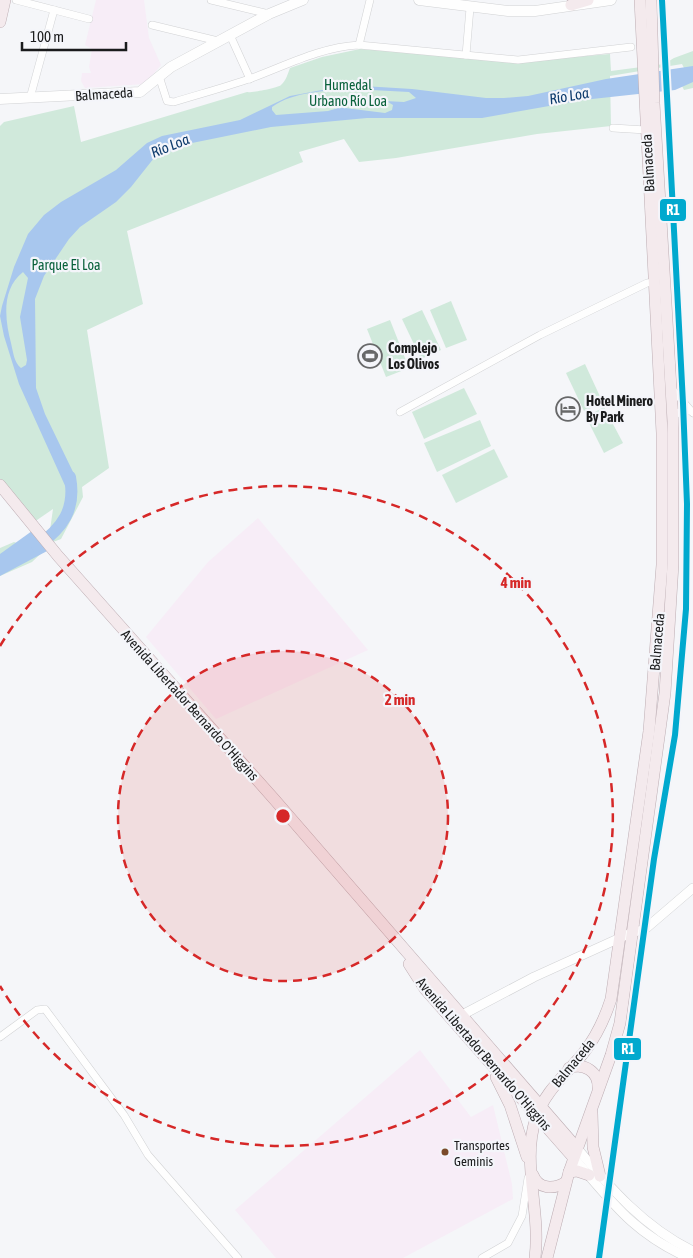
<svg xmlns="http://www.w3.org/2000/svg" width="693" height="1258" font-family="'Asap Condensed',sans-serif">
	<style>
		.industrial { fill: #f7edf7 }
		.green { fill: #d0e9db }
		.water { fill: #a8c7ee; fill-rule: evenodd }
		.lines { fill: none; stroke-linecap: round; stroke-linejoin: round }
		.river { stroke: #a8c7ee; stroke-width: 12 }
		.minor-casing { stroke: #d1d2d4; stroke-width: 8 }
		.tertiary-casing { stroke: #d1d2d4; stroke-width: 10 }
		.secondary-casing { stroke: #d1d2d4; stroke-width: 11 }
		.primary-casing { stroke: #bdadb3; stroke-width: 12 }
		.minor { stroke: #fefefe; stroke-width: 7 }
		.tertiary { stroke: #fefefe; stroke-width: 9 }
		.secondary { stroke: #fefefe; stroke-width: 10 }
		.primary { stroke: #f4eaed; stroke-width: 11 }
		.rail-1-casing { stroke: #f4f5fa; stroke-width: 10 }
		.rail-1 { stroke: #00a9ce; stroke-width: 6 }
		.ring { fill: none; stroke: #d62828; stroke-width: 2.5; stroke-dasharray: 9 6 }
		.bus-dot { fill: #7a4b2a; stroke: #f4f5fa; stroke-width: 2 }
		.labels { text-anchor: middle; stroke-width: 4.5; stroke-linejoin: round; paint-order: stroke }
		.bus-label { font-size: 13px; fill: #1a1b1c; stroke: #f4f5fa; text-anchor: start }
		.park-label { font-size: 14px; fill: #09613b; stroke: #f4f5fa }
		.street-label { font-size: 14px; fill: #1a1b1c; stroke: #f4f5fa }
		.poi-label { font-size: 14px; font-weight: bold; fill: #1a1b1c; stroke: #f4f5fa; text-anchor: start }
		.water-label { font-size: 15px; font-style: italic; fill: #0d3a6c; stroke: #f4f5fa }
		.centre { fill: #d62828; stroke: #f4f5fa; stroke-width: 2.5 }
		.ring-label { font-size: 15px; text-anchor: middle; font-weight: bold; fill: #d62828; stroke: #f4f5fa; stroke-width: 4.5; stroke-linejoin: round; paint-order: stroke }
		.line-badge { stroke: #f4f5fa; stroke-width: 2 }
		.badge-label { font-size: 14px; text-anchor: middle; font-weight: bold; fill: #fff }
	</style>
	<rect width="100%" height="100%" fill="#f5f6f9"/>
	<g class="industrial">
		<polygon points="96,0 144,0 149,38 161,65 145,84 85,88 81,81 82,73 91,73 89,67 92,49 85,45"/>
		<polygon points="258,518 368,650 216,719 146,637 208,562"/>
		<polygon points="420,1050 471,1117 493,1105 512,1184 513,1199 403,1258 276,1258 235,1210"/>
	</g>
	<g class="green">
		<path d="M360,49L526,61L610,54L611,71L664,64L674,58L693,51V88L684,90L682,86L684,68L682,64L610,76L611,126L537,134L396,158L359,162L344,139L299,152L303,162L127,231L143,304L87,330L109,468L82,487L83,497L61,539L53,542L32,562L0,576V548L14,542L22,545L47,534L50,530L53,509L37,520H32L0,480V126L4,122L74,106L81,142L247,92C251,93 278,88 281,85C286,81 288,73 290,68L322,57Z"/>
		<polygon points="451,301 467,340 446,348 430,310"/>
		<polygon points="422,310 441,350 421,359 402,319"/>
		<polygon points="390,320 409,368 386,377 367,329"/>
		<polygon points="585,364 603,403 584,411 566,373"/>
		<polygon points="464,388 477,414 424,439 412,412"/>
		<polygon points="604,407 623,443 604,453 586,417"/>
		<polygon points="480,420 491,446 437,472 424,443"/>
		<polygon points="494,449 508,477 456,503 442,475"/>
	</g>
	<g class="water">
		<path d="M693,66V82L675,90L583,100L482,118H367L271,127L192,143L154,158L131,187L116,202L80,227L69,239L44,276L35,299L36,388L45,414L74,474L77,487L71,492L67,490L19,384L4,336L0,316L2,306L14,267L28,234L44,215L61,202L116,170L147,143L162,136L240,120L290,96L322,90L363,86L412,89L486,98H504L528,96L606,79ZM353,89L409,92L416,98L404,102L366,100L328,111L276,115L272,110V107C294,91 327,91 353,89ZM366,101L388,102L393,105L392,110L385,113L345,108L348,105ZM23,272L28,278L20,317L27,360L26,365L21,368C14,363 13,351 11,343C5,320 1,289 23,272Z"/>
		<polygon points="32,531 49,550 0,576 0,554"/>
	</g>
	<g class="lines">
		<path class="river" d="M37,546C63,528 76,509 70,477"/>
		<g class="minor-casing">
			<g id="minor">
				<polyline points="16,0 89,19"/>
				<polyline points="211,0 269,14"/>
				<polyline points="152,25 218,41"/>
				<polyline points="230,35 250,79"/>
				<polyline points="359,45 370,0"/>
				<polyline points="466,55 470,8"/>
				<path d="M159,76L167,101L174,102C200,94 226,87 252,78C287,65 321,47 359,45L518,60L631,47"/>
				<polyline points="30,98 54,10"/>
				<polyline points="613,128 646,130"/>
				<polyline points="672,389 693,413"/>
				<polyline points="400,412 540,335 647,283 654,282"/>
				<polyline points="673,420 675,415 681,411 691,411"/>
				<polyline points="0,1037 37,1010 45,1009 124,1115 148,1155 238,1258"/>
				<polyline points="482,1258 508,1243 522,1216 528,1178"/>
			</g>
		</g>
		<g class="tertiary-casing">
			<g id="tertiary">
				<polyline points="462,1015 534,977 633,932 644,930 693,888"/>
				<path d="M577,1148C610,1188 645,1228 693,1251"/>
				<path d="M573,1157C612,1202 633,1233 689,1258"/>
			</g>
		</g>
		<g class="secondary-casing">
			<g id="secondary">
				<polyline points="419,0 508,11 535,11 611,0"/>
				<polyline points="0,99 140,92 171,67 269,14 303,0"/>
			</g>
		</g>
		<g class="primary-casing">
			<g id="primary">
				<polyline points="571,5 588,0"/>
				<polyline points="0,22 5,0"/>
				<polyline points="0,485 58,556 274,799 577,1148"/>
				<polyline points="409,964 425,989 573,1157"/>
				<path d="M569,1068C584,1062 599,1072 598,1088"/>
				<polyline points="496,1077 510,1105 527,1157"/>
				<polyline points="592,1113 593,1147 600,1176"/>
				<polyline points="569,1172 577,1171 589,1175"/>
				<path d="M533,1175C538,1189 554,1190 566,1182"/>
				<path d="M535,1258C541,1210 521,1162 536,1118C545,1090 568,1073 585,1051C597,1035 605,1018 611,999L649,731L662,565V433L640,0"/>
				<polyline points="547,1258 569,1172 611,1055 620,1023 665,693 673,564 673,421 654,103 651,0"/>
			</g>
		</g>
		<use href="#minor" class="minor"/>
		<use href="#tertiary" class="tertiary"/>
		<use href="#secondary" class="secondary"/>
		<use href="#primary" class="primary"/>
		<g class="rail-1-casing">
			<polyline id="rail-1" points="599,1258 654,859 675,735 686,609 687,504 683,403 662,0"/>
		</g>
		<use href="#rail-1" class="rail-1"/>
	</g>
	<circle cx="283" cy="816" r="165" fill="#d62828" fill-opacity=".12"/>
	<g class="ring">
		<circle cx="283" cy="816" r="165"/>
		<path d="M0 646A330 330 0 1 1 0 986"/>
	</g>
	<defs>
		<g id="stadium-ring" transform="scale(1.25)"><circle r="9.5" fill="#f4f5fa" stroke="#676869" stroke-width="1.5"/><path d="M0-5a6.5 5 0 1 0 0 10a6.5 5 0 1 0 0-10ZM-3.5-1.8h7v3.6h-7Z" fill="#676869"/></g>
		<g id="hotel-ring" transform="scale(1.25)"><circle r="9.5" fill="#f4f5fa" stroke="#676869" stroke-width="1.5"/><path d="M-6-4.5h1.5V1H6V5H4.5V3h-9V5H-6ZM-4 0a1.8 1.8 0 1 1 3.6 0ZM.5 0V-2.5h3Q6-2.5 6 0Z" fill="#676869"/></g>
	</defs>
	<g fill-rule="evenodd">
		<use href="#stadium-ring" x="370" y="356"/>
		<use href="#hotel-ring" x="568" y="409"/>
	</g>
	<circle class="bus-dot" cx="445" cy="1152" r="4.5"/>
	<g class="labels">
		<g class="bus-label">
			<text x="454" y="1150">Transportes<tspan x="454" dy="16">Geminis</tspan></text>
		</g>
		<g class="park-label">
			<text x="348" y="90">Humedal<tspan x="348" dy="16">Urbano Río Loa</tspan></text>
			<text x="66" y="270">Parque El Loa</text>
		</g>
		<g class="street-label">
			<text transform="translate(104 94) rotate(-4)" y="5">Balmaceda</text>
			<text transform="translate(648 163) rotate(-93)" y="5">Balmaceda</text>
			<text transform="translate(657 642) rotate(-85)" y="5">Balmaceda</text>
			<text transform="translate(190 705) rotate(48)" y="5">Avenida Libertador Bernardo O'Higgins</text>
			<text transform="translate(484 1054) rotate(49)" y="5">Avenida Libertador Bernardo O'Higgins</text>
			<text transform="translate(573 1063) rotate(-50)" y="5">Balmaceda</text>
		</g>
		<g class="poi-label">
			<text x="388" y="353">Complejo<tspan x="388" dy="16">Los Olivos</tspan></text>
			<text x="586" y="406">Hotel Minero<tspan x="586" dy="16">By Park</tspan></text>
		</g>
		<g class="water-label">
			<text transform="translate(569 96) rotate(-10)" y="5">Río Loa</text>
			<text transform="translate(170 146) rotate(-22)" y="5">Río Loa</text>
		</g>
	</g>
	<circle cx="283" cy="816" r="8" class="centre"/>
	<g class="ring-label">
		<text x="516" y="588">4 min</text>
		<text x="400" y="705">2 min</text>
	</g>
	<g class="line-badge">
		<rect x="659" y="198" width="28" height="24" rx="5" fill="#00a9ce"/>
		<rect x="613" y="1037" width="29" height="24" rx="5" fill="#00a9ce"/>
	</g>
	<g class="badge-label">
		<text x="673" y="215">R1</text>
		<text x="628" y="1054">R1</text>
	</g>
	<path d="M22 42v8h104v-8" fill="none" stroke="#1a1b1c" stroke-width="2.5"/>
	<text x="30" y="42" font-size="15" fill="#1a1b1c" stroke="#f4f5fa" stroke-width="4" paint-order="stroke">100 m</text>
</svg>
